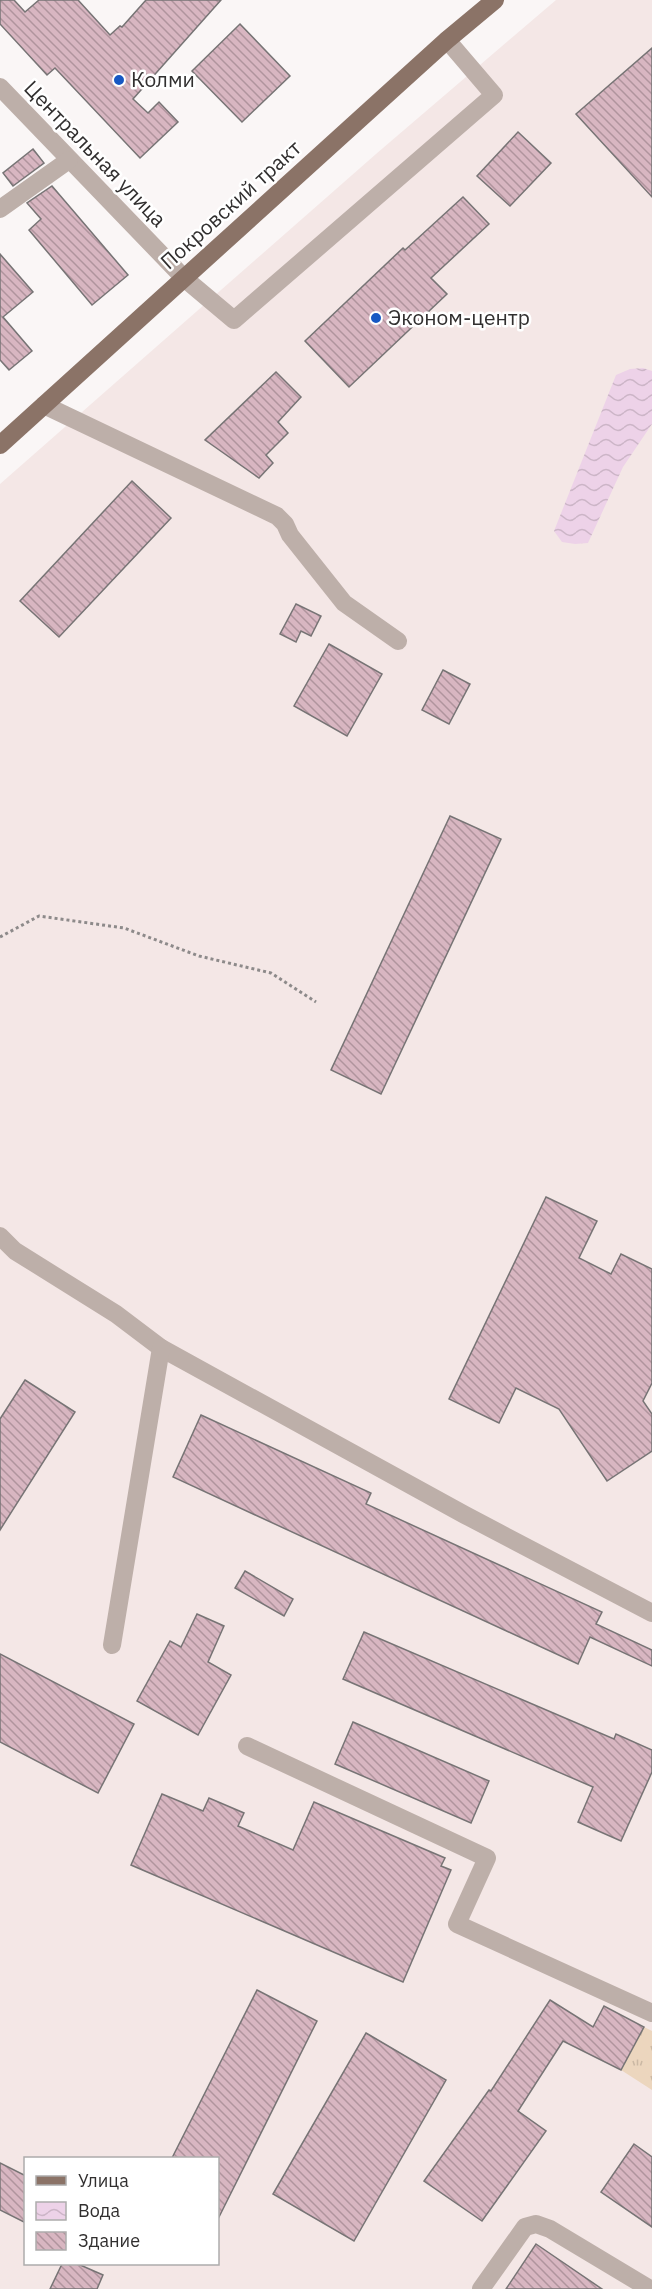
<svg xmlns="http://www.w3.org/2000/svg" width="652" height="2289" font-family="'IBM Plex Sans',sans-serif">
	<style>
		.built { fill: #f4e7e6; fill-rule: evenodd }
		.grass { fill: url(#grass-tufts) }
		.water { fill: url(#water-waves) }
		.building { fill: url(#building-back-hatch); stroke: #777475; stroke-width: 1.5 }
		.lines { fill: none; stroke-linecap: round; stroke-linejoin: round }
		.path { stroke: #8d8a8a; stroke-width: 3; stroke-dasharray: 3 3; stroke-linecap: butt }
		.minor { stroke: #bdafa9; stroke-width: 18 }
		.major { stroke: #8b7367; stroke-width: 18 }
		.poi-dot { fill: #1758c3; stroke: #fff; stroke-width: 2 }
		.labels { text-anchor: middle; stroke-width: 5; stroke-linejoin: round; paint-order: stroke }
		.poi-label { font-size: 21px; fill: #312f2f; stroke: #fff; text-anchor: start }
		.street-label { font-size: 21px; fill: #312f2f; stroke: #fff }
	</style>
	<defs>
		<pattern id="grass-tufts" width="24" height="20" patternUnits="userSpaceOnUse" patternTransform="scale(1.5)"><rect width="24" height="20" fill="#ecd6be"/><path d="M3 7l-1-3M5 7V3M7 7l1-3M15 17l-1-3M17 17v-4M19 17l1-3" fill="none" stroke="#cbb8a4"/></pattern>
		<pattern id="water-waves" width="16" height="10" patternUnits="userSpaceOnUse" patternTransform="scale(1.5)"><rect width="16" height="10" fill="#edd2e8"/><path d="M0 5q4-4 8 0t8 0" fill="none" stroke="#ccb5c7"/></pattern>
		<pattern id="building-back-hatch" width="6" height="6" patternUnits="userSpaceOnUse" patternTransform="scale(1.5)"><rect width="6" height="6" fill="#d8b6c1"/><path d="M-1 5l2 2M0 0l6 6M5-1l2 2" fill="none" stroke="#b0949d"/></pattern>
	</defs>
	<rect width="100%" height="100%" fill="#faf6f6"/>
	<path class="built" d="M556,0H652V2289H0V484L376,154ZM26,2158H218V2264H26Z"/>
	<polygon class="grass" points="644,2027 652,2031 652,2090 621,2070"/>
	<polygon class="water" points="643,368 652,371 652,424 623,467 588,543 575,544 562,542 554,531 616,375 630,369"/>
	<g class="building">
		<polygon points="0,0 14,0 25,12 39,0 78,0 110,35 120,26 122,27 146,0 221,0 133,99 148,113 159,102 178,122 140,158 55,68 47,75 0,24"/>
		<polygon points="240,24 290,76 242,122 192,71"/>
		<polygon points="652,48 652,197 576,114"/>
		<polygon points="518,132 551,163 510,206 477,176"/>
		<polygon points="33,149 44,163 13,186 3,173"/>
		<polygon points="52,186 128,275 92,305 29,230 41,219 27,203"/>
		<polygon points="463,197 489,224 431,278 447,294 349,387 305,341 403,248 405,250"/>
		<polygon points="0,254 33,292 3,317 32,351 9,370 0,360"/>
		<polygon points="276,372 301,397 278,422 288,433 266,455 273,463 259,478 205,440"/>
		<polygon points="132,481 171,518 59,637 20,601"/>
		<polygon points="296,604 321,616 311,636 301,631 296,642 280,634"/>
		<polygon points="329,644 382,674 347,736 294,706"/>
		<polygon points="443,670 470,684 449,724 422,710"/>
		<polygon points="450,816 501,839 381,1094 331,1070"/>
		<polygon points="546,1197 597,1221 579,1258 611,1274 621,1254 652,1269 652,1383 643,1401 652,1414 652,1451 607,1481 559,1409 516,1388 499,1423 449,1399"/>
		<polygon points="25,1380 75,1412 0,1530 0,1419"/>
		<polygon points="201,1415 371,1493 366,1504 602,1612 596,1624 652,1650 652,1666 590,1637 578,1664 173,1477"/>
		<polygon points="245,1571 293,1599 284,1616 235,1588"/>
		<polygon points="197,1614 224,1626 208,1662 231,1675 198,1735 137,1701 170,1641 181,1647"/>
		<polygon points="364,1632 614,1739 616,1734 652,1750 652,1772 621,1841 578,1822 593,1787 343,1679"/>
		<polygon points="0,1654 134,1724 98,1793 0,1742"/>
		<polygon points="353,1722 489,1781 471,1823 335,1764"/>
		<polygon points="162,1794 203,1811 209,1798 244,1813 238,1826 293,1850 314,1802 445,1858 441,1866 451,1870 403,1982 131,1865"/>
		<polygon points="257,1990 317,2021 218,2219 218,2158 172,2158"/>
		<polygon points="550,2000 593,2027 604,2006 644,2027 621,2070 563,2041 518,2111 546,2131 482,2221 424,2181 489,2090 491,2091"/>
		<polygon points="366,2033 446,2080 354,2241 273,2194"/>
		<polygon points="634,2144 652,2157 652,2227 601,2192"/>
		<polygon points="0,2163 26,2176 26,2223 0,2210"/>
		<polygon points="536,2244 602,2289 506,2289"/>
		<polygon points="62,2264 78,2264 103,2275 97,2289 50,2289"/>
	</g>
	<g class="lines">
		<polyline class="path" points="0,937 39,916 124,928 199,956 271,973 316,1002"/>
		<g class="minor">
			<polyline points="0,87 184,278 234,320 494,95 447,40"/>
			<polyline points="0,209 69,160"/>
			<polyline points="44,405 277,516 285,524 290,535 344,603 398,641"/>
			<polyline points="0,1236 15,1251 116,1314 161,1348 465,1515 652,1613"/>
			<polyline points="112,1645 161,1348"/>
			<polyline points="247,1746 487,1858 457,1924 652,2013"/>
			<polyline points="481,2289 525,2227 536,2224 550,2229 650,2289"/>
		</g>
		<polyline class="major" points="0,445 447,40 495,0"/>
	</g>
	<g class="poi-dot">
		<circle cx="119" cy="80" r="6"/>
		<circle cx="376" cy="318" r="6"/>
	</g>
	<g class="labels">
		<g class="poi-label">
			<text x="131" y="87">Колми</text>
			<text x="388" y="325">Эконом-центр</text>
		</g>
		<g class="street-label">
			<text transform="translate(95 154) rotate(46)" y="7">Центральная улица</text>
			<text transform="translate(231 205) rotate(-42)" y="7">Покровский тракт</text>
		</g>
	</g>
	<rect x="24" y="2157" width="195" height="108" fill="#ffffff" stroke="#adacac" stroke-width="1.5"/>
	<rect x="36" y="2176" width="30" height="9" fill="#8b7367" stroke="#adacac" stroke-width="1.5"/>
	<text x="78" y="2187" font-size="18" fill="#312f2f">Улица</text>
	<rect x="36" y="2202" width="30" height="18" fill="url(#water-waves)" stroke="#adacac" stroke-width="1.5"/>
	<text x="78" y="2217" font-size="18" fill="#312f2f">Вода</text>
	<rect x="36" y="2232" width="30" height="18" fill="url(#building-back-hatch)" stroke="#adacac" stroke-width="1.5"/>
	<text x="78" y="2247" font-size="18" fill="#312f2f">Здание</text>
</svg>
